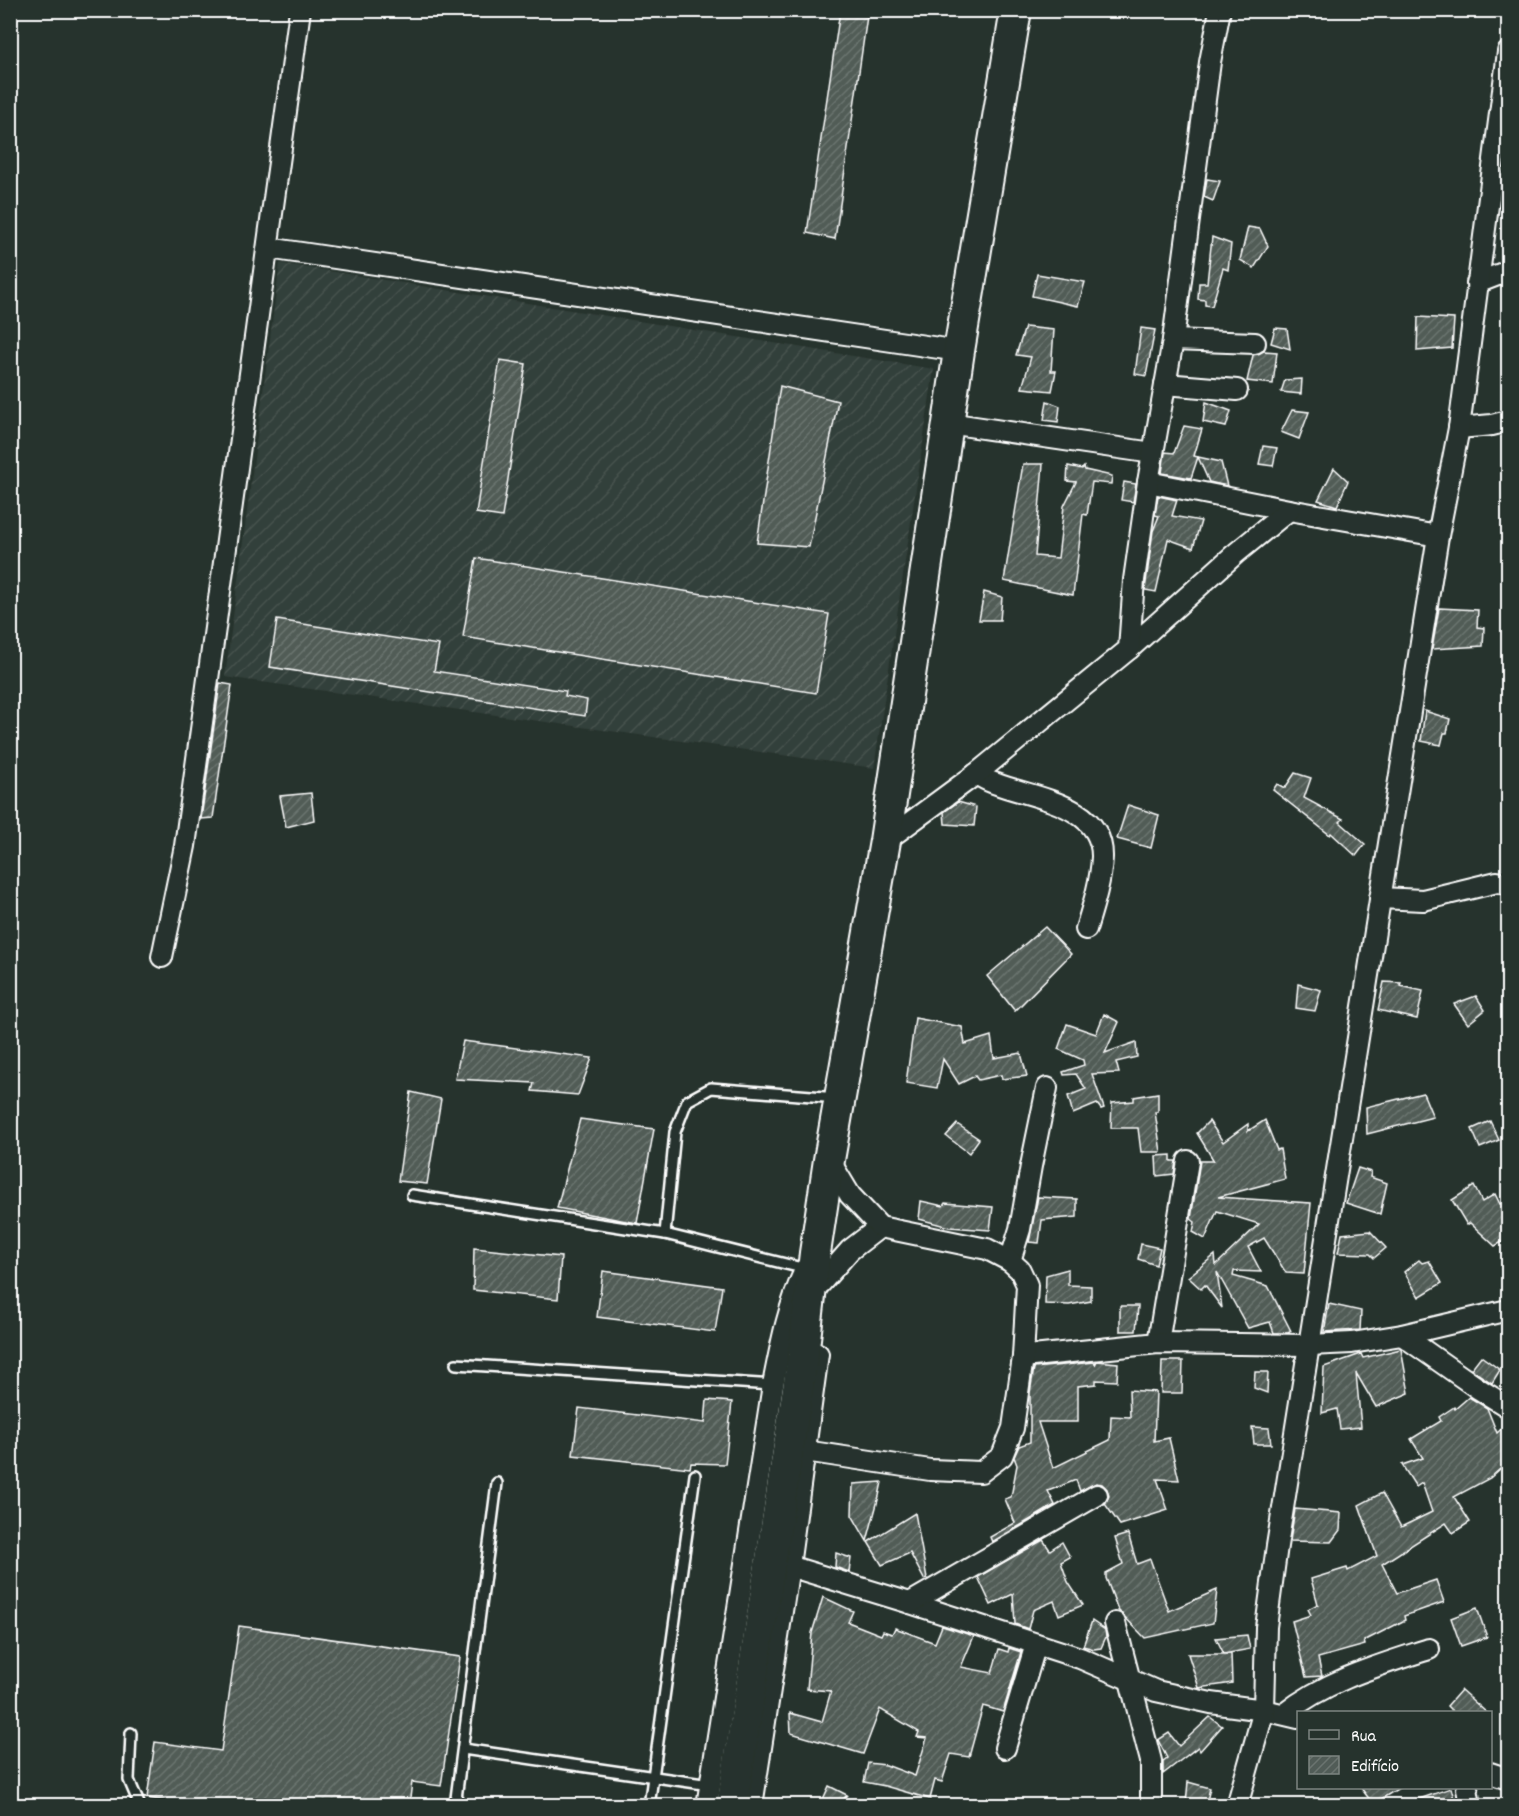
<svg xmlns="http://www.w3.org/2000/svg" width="1519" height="1816" font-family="Dekko,sans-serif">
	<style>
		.industrial { fill: url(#industrial-furrows) }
		.building { fill: url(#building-hatch); stroke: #fff; stroke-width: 1.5 }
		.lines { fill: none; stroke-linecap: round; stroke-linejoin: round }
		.lane-casing { stroke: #fff; stroke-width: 14 }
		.street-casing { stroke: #fff; stroke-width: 24 }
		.primary-casing { stroke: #fff; stroke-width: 34 }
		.lane { stroke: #26332d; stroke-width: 9 }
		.street { stroke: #26332d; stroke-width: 20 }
		.primary { stroke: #26332d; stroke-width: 30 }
	</style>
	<defs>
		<pattern id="industrial-furrows" width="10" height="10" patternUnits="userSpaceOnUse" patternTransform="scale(1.5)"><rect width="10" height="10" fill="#333f3a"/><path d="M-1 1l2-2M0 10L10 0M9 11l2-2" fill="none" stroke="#47524e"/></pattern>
		<pattern id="building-hatch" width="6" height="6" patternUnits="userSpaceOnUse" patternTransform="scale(1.5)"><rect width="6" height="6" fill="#515c57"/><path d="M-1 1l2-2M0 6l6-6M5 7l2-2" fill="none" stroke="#6b7470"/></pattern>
	</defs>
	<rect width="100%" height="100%" fill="#26332d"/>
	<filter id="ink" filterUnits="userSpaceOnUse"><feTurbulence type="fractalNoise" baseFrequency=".0167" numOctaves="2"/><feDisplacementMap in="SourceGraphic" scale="12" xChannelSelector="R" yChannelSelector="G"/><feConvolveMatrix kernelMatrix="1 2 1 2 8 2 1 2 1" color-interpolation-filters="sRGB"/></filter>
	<g filter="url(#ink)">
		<polygon class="industrial" points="280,263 934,369 874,768 225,677"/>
		<g class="building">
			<polygon points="840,11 867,16 835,239 807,233"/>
			<polygon points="1207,179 1220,181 1213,201 1204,197"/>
			<polygon points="1248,227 1260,229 1268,246 1254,268 1240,260"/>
			<polygon points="1212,237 1231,244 1228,270 1223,268 1212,306 1205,305 1205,300 1198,299 1199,283 1207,283"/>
			<polygon points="1037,274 1085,282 1078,306 1032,296"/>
			<polygon points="1418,317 1454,319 1452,348 1417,351"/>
			<polygon points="1025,327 1054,330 1051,371 1056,371 1052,391 1022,388 1031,357 1016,355"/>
			<polygon points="1141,328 1155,330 1146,376 1135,374"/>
			<polygon points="1275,328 1287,329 1290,349 1271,343"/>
			<polygon points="1264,351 1277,352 1273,384 1247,381 1253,355"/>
			<polygon points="500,360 526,364 502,517 476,513"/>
			<polygon points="1302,379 1301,394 1281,392 1285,380"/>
			<polygon points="780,386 838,401 809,547 757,543"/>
			<polygon points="1047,401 1060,406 1058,422 1044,420"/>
			<polygon points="1206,402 1231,411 1226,427 1203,422"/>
			<polygon points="1292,410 1309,412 1299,439 1281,432"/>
			<polygon points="1184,426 1202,429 1194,456 1198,457 1191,478 1162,473 1165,452 1174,453"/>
			<polygon points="1263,446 1277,448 1273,466 1259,464"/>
			<polygon points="1198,457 1221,462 1227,486 1209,482"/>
			<polygon points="1023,464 1043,464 1035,556 1058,558 1064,506 1076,482 1067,481 1068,466 1082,469 1084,467 1085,470 1112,476 1111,484 1092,482 1087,515 1083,514 1073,595 1004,581"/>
			<polygon points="1334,468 1348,481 1337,506 1318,500"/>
			<polygon points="1124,482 1136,484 1133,502 1121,500"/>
			<polygon points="1158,496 1177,500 1172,516 1201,521 1193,548 1168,539 1156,592 1145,590 1153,531 1159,516 1155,515"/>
			<polygon points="476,558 829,614 816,693 463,637"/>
			<polygon points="984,592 1002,597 1000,620 979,620"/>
			<polygon points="1439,608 1478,610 1477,627 1484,628 1483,646 1432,649"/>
			<polygon points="277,620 439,645 434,671 566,691 565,696 587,700 585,716 270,667"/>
			<polygon points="220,683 232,685 213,818 201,819"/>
			<polygon points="1425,711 1450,719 1447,733 1444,733 1441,745 1421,741"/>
			<polygon points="1295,773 1311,778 1304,798 1343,819 1340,822 1365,844 1356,856 1331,833 1330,835 1273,790 1277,784 1285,788"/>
			<polygon points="311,793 314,820 286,827 280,796"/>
			<polygon points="958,802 976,807 974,826 945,824 944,812"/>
			<polygon points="1128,805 1159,815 1151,848 1117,839"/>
			<polygon points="1045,927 1071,954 1015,1011 987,976"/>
			<polygon points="1384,982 1401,983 1400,986 1423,991 1417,1019 1378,1010"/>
			<polygon points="1298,984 1321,990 1315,1011 1296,1008"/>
			<polygon points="1476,996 1485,1010 1468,1024 1454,1004"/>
			<polygon points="1104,1014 1119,1022 1105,1053 1136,1042 1137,1057 1116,1062 1119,1073 1092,1074 1104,1108 1101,1109 1097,1104 1073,1114 1068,1096 1086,1089 1076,1074 1064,1075 1063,1072 1084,1065 1083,1060 1058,1049 1067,1024 1096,1034"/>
			<polygon points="915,1018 962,1027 965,1044 991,1036 994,1058 1021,1053 1027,1076 1002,1079 1001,1075 978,1080 975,1076 959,1084 943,1059 937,1088 906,1083"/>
			<polygon points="463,1041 592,1058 578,1095 532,1091 534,1083 455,1079"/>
			<polygon points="411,1092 441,1099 427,1184 398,1181"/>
			<polygon points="1158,1093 1158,1112 1155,1112 1161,1152 1141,1152 1138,1128 1111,1128 1112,1103 1134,1101 1134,1097"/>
			<polygon points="1423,1093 1433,1117 1367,1134 1366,1107"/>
			<polygon points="580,1119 654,1129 637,1223 557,1208"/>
			<polygon points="1265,1120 1277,1150 1280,1149 1285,1179 1218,1197 1311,1203 1304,1274 1286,1273 1264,1238 1248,1247 1261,1272 1234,1271 1233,1276 1268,1286 1291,1331 1288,1333 1274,1333 1270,1322 1248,1328 1217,1272 1222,1308 1205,1285 1201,1289 1188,1277 1215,1255 1216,1265 1259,1224 1217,1211 1205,1239 1193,1232 1195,1222 1191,1219 1200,1161 1214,1161 1197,1133 1209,1121 1223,1142 1248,1124 1248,1131"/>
			<polygon points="1490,1121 1499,1140 1480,1148 1472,1129"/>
			<polygon points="957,1124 979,1139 969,1153 946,1136"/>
			<polygon points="1171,1155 1171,1161 1176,1161 1174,1174 1157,1176 1156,1156"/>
			<polygon points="1358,1168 1371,1172 1370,1177 1387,1183 1380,1214 1346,1203"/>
			<polygon points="1474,1186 1482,1202 1495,1194 1500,1204 1509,1200 1509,1238 1495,1246 1470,1223 1467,1225 1452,1200"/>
			<polygon points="1038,1197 1077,1199 1077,1217 1042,1220 1039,1243 1029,1242"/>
			<polygon points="921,1201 943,1206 945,1203 993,1207 990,1230 949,1227 919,1219"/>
			<polygon points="1370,1231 1386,1248 1374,1258 1370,1254 1338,1253 1342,1234"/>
			<polygon points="1141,1244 1160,1248 1156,1265 1138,1259"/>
			<polygon points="474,1248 561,1257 558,1299 473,1290"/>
			<polygon points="1419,1260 1422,1263 1429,1261 1442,1283 1419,1297 1404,1272"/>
			<polygon points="1068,1269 1068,1285 1091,1286 1091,1301 1069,1305 1045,1304 1046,1275"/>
			<polygon points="603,1271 722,1287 715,1332 597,1317"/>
			<polygon points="1329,1304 1361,1311 1360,1330 1324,1332"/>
			<polygon points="1120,1306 1138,1306 1136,1331 1120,1331"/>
			<polygon points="1401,1349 1409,1393 1376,1407 1356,1373 1361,1427 1340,1429 1337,1409 1322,1413 1324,1367 1361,1354 1363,1358"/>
			<polygon points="1481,1356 1500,1370 1492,1383 1471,1369"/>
			<polygon points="1097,1361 1118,1363 1117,1381 1096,1380 1096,1384 1078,1386 1078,1422 1038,1422 1053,1468 1110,1440 1111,1416 1130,1417 1129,1390 1156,1392 1154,1441 1169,1438 1179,1480 1157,1479 1168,1510 1120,1525 1105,1504 1109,1496 1107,1489 1102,1484 1096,1483 1080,1491 1076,1480 1048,1491 1055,1505 992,1542 990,1537 1015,1523 1005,1499 1011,1497 1017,1465 1014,1457 1019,1446 1030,1442 1030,1393 1034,1368 1095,1362 1095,1365"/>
			<polygon points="1162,1361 1183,1361 1182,1393 1161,1393"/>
			<polygon points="1255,1372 1268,1372 1267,1393 1254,1388"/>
			<polygon points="1469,1397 1487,1408 1497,1433 1509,1422 1509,1461 1490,1478 1454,1497 1470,1522 1453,1533 1446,1523 1382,1564 1397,1593 1436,1580 1444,1602 1404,1616 1405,1620 1364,1641 1365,1645 1318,1658 1322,1676 1306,1677 1292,1621 1311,1615 1308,1609 1318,1604 1311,1579 1347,1568 1348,1571 1377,1556 1359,1505 1382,1493 1401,1527 1432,1512 1422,1483 1416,1487 1402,1465 1423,1458 1411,1439 1441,1421 1439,1417 1454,1407 1455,1409"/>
			<polygon points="707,1400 732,1402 725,1464 691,1463 690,1468 573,1455 579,1408 705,1423"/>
			<polygon points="1252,1427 1269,1428 1271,1444 1254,1444"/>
			<polygon points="882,1482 879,1496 867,1541 852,1515 853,1484"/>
			<polygon points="1295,1509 1341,1513 1340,1530 1331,1542 1290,1541"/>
			<polygon points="915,1513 927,1578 924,1579 910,1553 882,1565 868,1542"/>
			<polygon points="1128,1534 1137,1564 1150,1559 1169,1611 1217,1590 1213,1623 1145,1638 1118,1610 1106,1578 1106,1573 1123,1564 1115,1538"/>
			<polygon points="1043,1540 1050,1550 1062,1542 1070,1557 1061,1562 1068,1582 1083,1605 1059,1615 1054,1601 1033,1610 1028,1629 1015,1624 1013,1594 991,1605 978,1577"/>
			<polygon points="836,1553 851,1558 849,1572 835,1567"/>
			<polygon points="823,1597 853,1611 848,1622 881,1635 883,1631 892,1634 895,1628 935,1643 942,1626 974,1636 961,1667 992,1673 999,1649 1008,1652 1009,1648 1021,1652 1003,1712 983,1706 969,1757 951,1754 942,1782 935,1780 930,1799 885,1786 864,1782 868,1763 886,1765 915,1776 927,1738 917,1737 919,1732 880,1709 863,1754 791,1733 790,1713 822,1722 831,1691 807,1689 812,1633"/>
			<polygon points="1477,1608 1487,1637 1461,1646 1451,1618"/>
			<polygon points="1092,1621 1105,1630 1106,1637 1101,1648 1094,1649 1083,1646"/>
			<polygon points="239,1626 460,1657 441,1786 412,1782 409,1806 204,1806 147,1798 155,1742 221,1751"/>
			<polygon points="1247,1635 1250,1649 1224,1654 1216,1638"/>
			<polygon points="1188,1654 1231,1654 1232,1683 1199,1688"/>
			<polygon points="1461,1690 1487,1713 1454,1713 1447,1706"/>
			<polygon points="1210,1717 1222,1726 1200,1751 1198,1747 1163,1774 1163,1761 1167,1758 1158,1740 1169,1733 1179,1746"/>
			<polygon points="1188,1782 1210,1788 1206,1805 1186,1803"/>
			<polygon points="829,1786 847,1795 837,1806 820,1806"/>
			<polygon points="1361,1788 1399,1788 1373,1804"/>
			<polygon points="1451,1788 1456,1806 1405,1806 1405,1804"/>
		</g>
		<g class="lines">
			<g class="lane-casing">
				<g id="lane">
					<polyline points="412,1195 665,1234 806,1269"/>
					<polyline points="665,1234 675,1132 687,1101 711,1088 837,1098"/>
					<polyline points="456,1364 773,1385"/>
					<polyline points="131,1733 129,1780 140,1806"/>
					<polyline points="463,1749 710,1785"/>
					<polyline points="455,1806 497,1483"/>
					<polyline points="649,1806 695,1475"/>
				</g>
			</g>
			<g class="street-casing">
				<g id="street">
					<polyline points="268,248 959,351"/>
					<polyline points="1477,283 1508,271"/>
					<polyline points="1173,340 1255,343"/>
					<polyline points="1165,384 1237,390"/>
					<polyline points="948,423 1153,453"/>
					<polyline points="1459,428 1492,425 1508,421"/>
					<polyline points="1148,482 1289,510 1438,536"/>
					<polyline points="1129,649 1235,554 1289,510"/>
					<path d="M976,774C983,778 989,782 997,784C1033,798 1103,804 1102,857C1101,881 1093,906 1086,929"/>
					<polyline points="885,841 976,774 1129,649 1134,580 1148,482 1173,340 1210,62 1220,10"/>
					<polyline points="1380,898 1423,900 1497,882 1508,884"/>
					<polyline points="162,957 185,846 300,10"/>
					<polyline points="1010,1261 1020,1229 1031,1166 1047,1088"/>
					<polyline points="820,1284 850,1250 880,1227"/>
					<polyline points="1402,1335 1479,1389 1508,1407"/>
					<polyline points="1158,1343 1188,1161"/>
					<polyline points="1023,1357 1158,1343 1309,1345 1352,1343 1402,1335 1508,1310"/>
					<polyline points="805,1451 930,1470 981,1472 1002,1456 1013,1428 1023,1357 1027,1285 1020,1270 1010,1261 987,1249 880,1227 850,1195 829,1160"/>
					<polyline points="789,1566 910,1603 1080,1658 1156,1691 1211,1703 1264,1710 1298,1718"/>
					<polyline points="910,1603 1097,1495"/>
					<polyline points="1115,1623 1151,1761 1151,1806"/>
					<path d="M1284,1714C1327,1680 1377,1666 1429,1649"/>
					<polyline points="1005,1748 1036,1644"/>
					<polyline points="1490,1773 1508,1779"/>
					<polyline points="1467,1788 1470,1806"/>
					<path d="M707,1806L773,1385C781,1344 788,1306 806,1268"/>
					<polyline points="752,1806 789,1566 818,1354"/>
					<polyline points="1237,1806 1264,1710 1266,1627 1277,1546 1438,536 1459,428 1508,52"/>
				</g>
			</g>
			<g class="primary-casing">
				<polyline id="primary" points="732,1806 803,1356 815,1253 829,1160 885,841 959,351 1016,10"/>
			</g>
			<use href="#lane" class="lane"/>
			<use href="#street" class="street"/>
			<use href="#primary" class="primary"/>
		</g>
	</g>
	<rect width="1519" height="1816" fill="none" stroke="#26332d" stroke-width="36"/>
	<rect x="18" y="18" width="1483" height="1780" fill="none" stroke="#fff" stroke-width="2" filter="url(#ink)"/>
	<rect x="1297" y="1711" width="195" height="78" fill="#26332d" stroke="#7d8581" stroke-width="1.5"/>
	<rect x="1309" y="1730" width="30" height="9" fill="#26332d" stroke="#7d8581" stroke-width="1.5"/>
	<text x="1351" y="1741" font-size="18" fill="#ffffff">Rua</text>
	<rect x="1309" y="1756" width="30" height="18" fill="url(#building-hatch)" stroke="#7d8581" stroke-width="1.5"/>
	<text x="1351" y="1771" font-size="18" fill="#ffffff">Edifício</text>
</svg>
